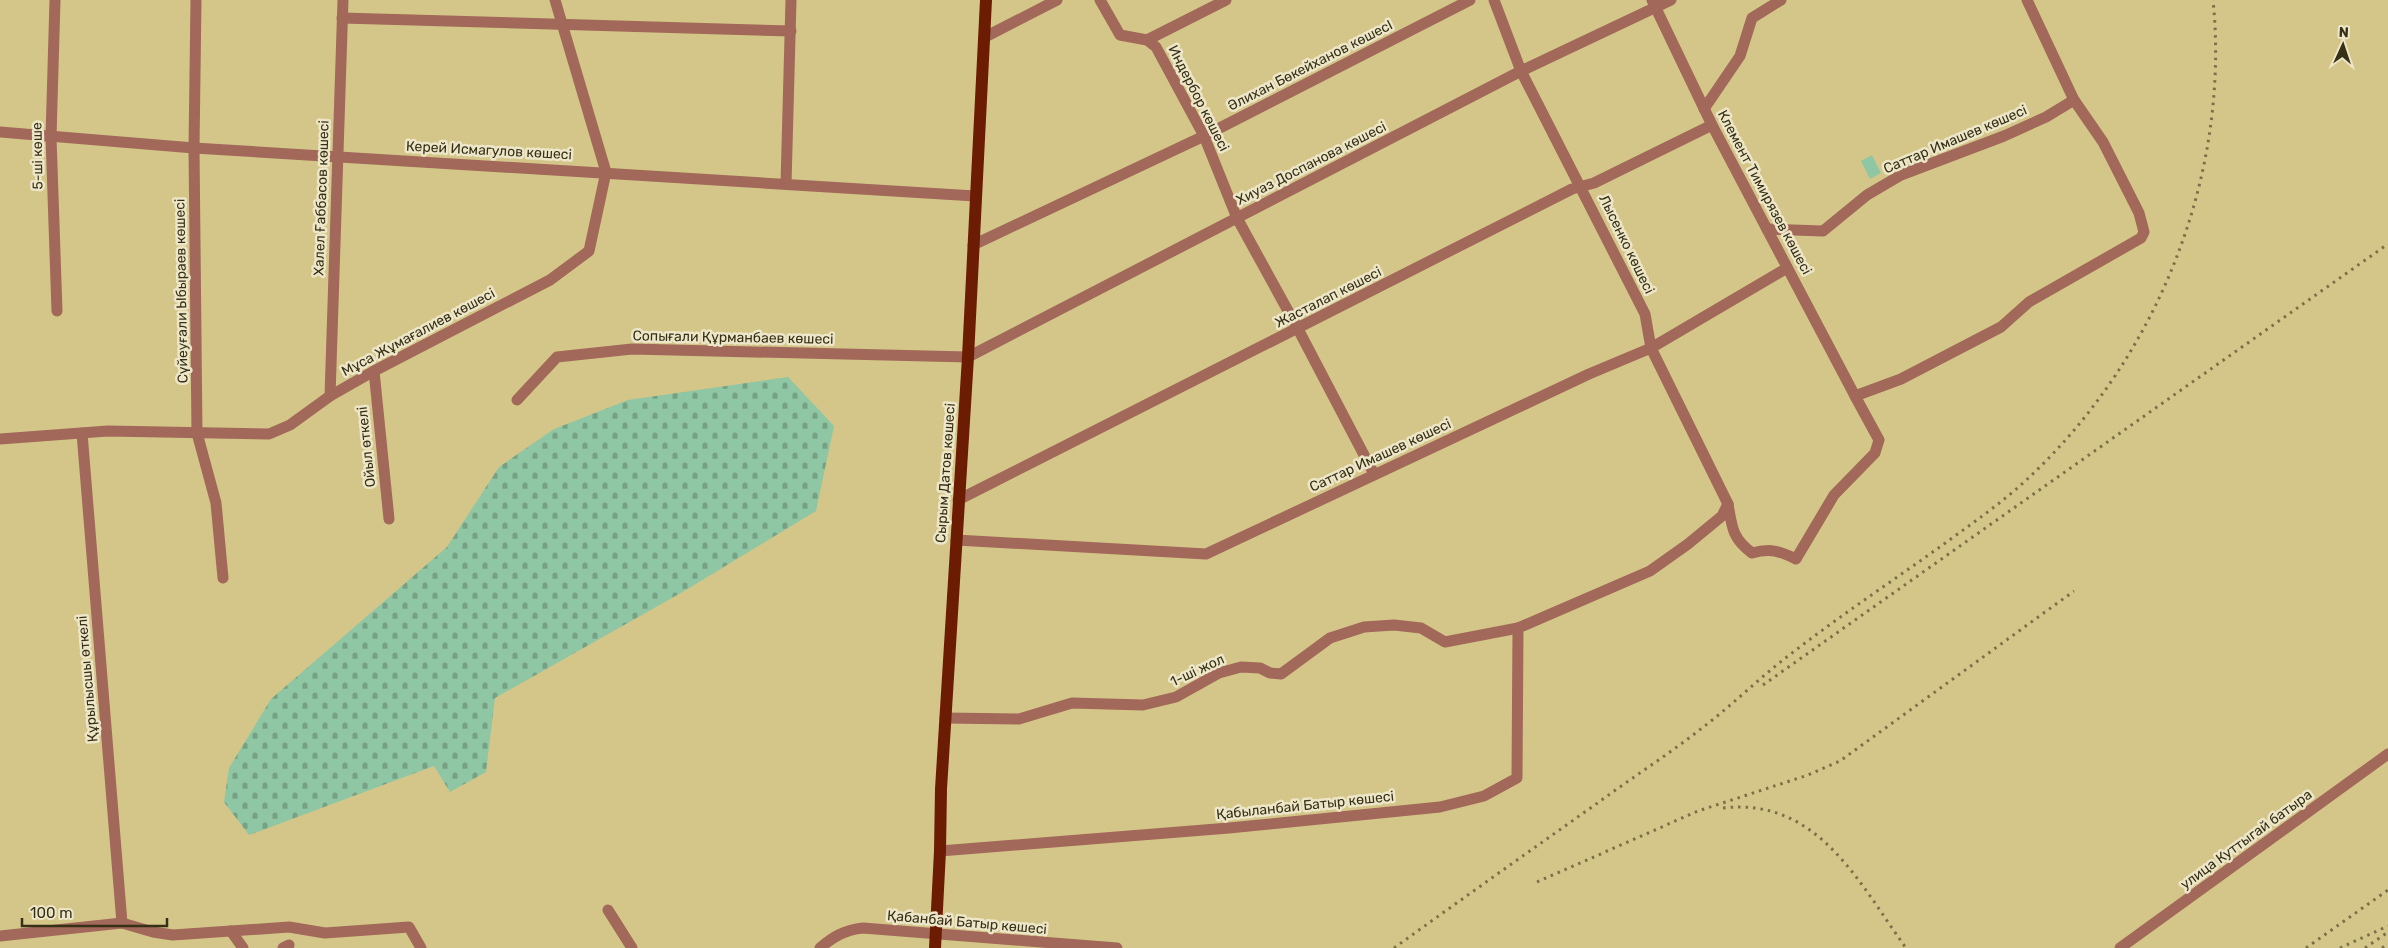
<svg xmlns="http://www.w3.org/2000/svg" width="2388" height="948" font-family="Rubik,sans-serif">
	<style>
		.grass { fill: #8fc6a3 }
		.cemetery { fill: url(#cemetery-stones) }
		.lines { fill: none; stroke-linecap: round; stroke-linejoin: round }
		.minor { stroke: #a26859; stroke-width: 11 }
		.major { stroke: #6c1c03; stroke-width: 12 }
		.rail { stroke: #7a7048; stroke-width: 3; stroke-dasharray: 2.5 5; stroke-linecap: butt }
		.labels { text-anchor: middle; stroke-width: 5; stroke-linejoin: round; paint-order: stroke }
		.street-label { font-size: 14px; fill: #363017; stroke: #ede6c8 }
	</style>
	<defs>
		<pattern id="cemetery-stones" width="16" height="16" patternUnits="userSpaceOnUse" patternTransform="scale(1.25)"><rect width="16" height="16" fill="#8fc6a3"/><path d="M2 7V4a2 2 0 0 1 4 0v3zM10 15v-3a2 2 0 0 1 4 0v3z" fill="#76a184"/></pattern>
	</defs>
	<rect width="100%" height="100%" fill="#d4c689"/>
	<polygon class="grass" points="1872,155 1881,173 1870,179 1861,161"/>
	<polygon class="cemetery" points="788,377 834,426 816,511 686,590 495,698 486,772 450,792 434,766 249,835 224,802 229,768 271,699 447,547 499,467 554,429 628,400"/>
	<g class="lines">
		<g class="minor">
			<polyline points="55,0 51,137 57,311"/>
			<polyline points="196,0 194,148 197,433 216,503 223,578"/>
			<polyline points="1100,0 1120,35 1147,40 1156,47 1204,136 1237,218 1298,329 1374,474"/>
			<polyline points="1494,0 1521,71 1645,314 1651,348 1728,504"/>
			<polyline points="1652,0 1712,125 1855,396"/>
			<polyline points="342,18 791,31"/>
			<polyline points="985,37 1057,0"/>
			<polyline points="1147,40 1226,0"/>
			<polyline points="1704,109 1740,56 1752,18 1781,0"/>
			<polyline points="0,132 194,148 975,196"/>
			<polyline points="786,184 791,0"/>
			<polyline points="1767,229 1823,231 1867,195 1901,175 2004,136 2046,117 2074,100"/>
			<polyline points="973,245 1204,136 1470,0"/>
			<polyline points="374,371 389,519"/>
			<polyline points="330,396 343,0"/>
			<polyline points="517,400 557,357 632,349 968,357 1521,71 1671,0"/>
			<polyline points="82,433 122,923"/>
			<polyline points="0,439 108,431 269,434 290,425 330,396 374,371 550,280 589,251 606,172 555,0"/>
			<polyline points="958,500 1572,189 1594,183 1712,125"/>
			<polyline points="956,540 1206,554 1589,374 1651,348 1787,268"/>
			<polyline points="945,718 1019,719 1072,703 1143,705 1176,697 1219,673 1241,667 1260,668 1270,673 1281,674 1330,638 1364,627 1394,625 1421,628 1445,642 1518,628"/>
			<path d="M940,851L1229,828L1440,807L1484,796L1517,778L1518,628L1650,571L1688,544L1722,516L1728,504C1732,527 1732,538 1752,553C1770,548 1780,551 1796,559L1834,495L1875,453L1879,440L1855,396L1901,379L2001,327L2029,302L2141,238L2144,232L2139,213L2103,142L2074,100L2027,0"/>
			<polyline points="608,910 632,948"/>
			<polyline points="231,931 243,948"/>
			<polyline points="0,936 122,923 153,932 173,935 289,927 325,933 409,927 421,948"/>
			<polyline points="283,948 289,945"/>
			<path d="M820,948C834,936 845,930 863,928L1117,948"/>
			<polyline points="2120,948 2388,754"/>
		</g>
		<polyline class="major" points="935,948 940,851 941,789 968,357 986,0"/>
		<g class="rail">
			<polyline points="1763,685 2388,244"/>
			<path d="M1723,808C1818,797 1859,883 1906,948"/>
			<polyline points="1537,882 1698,811 1808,775 1840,761 2074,591"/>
			<path d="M1394,948C1462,899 1531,850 1599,802C1633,777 1669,754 1702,728C1730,707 1755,682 1783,660C1835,619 1891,582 1944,544C1971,524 1999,505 2023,483C2155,363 2231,178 2213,0"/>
			<polyline points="2306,948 2388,890"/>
			<polyline points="2340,948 2388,926"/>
			<polyline points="2365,948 2388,932"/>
			<polyline points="2382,948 2388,944"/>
		</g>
	</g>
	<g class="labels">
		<g class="street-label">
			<text transform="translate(1310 65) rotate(-27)" y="5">Әлихан Бөкейханов көшесI</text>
			<text transform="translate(1199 98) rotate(63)" y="5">Индербор көшесі</text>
			<text transform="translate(1955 139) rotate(-23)" y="5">Саттар Имашев көшесі</text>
			<text transform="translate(489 150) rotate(3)" y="5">Керей Исмагулов көшесі</text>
			<text transform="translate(37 156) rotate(-91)" y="5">5-шi көше</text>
			<text transform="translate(1311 163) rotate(-27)" y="5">Хиуаз Доспанова көшесі</text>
			<text transform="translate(1765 192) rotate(62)" y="5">Клемент Тимирязев көшесі</text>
			<text transform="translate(321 198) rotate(-88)" y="5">Халел Ғаббасов көшесі</text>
			<text transform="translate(1627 244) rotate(64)" y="5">Лысенко көшесі</text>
			<text transform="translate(181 291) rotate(-91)" y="5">Сүйеуғали Ыбыраев көшесi</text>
			<text transform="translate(1328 297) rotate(-27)" y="5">Жасталап көшесі</text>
			<text transform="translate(418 332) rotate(-28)" y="5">Мұса Жұмағалиев көшесі</text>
			<text transform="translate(733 337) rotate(1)" y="5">Сопығали Құрманбаев көшесі</text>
			<text transform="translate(366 447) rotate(-96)" y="5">Ойыл өткелі</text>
			<text transform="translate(1380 455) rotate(-25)" y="5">Саттар Имашев көшесі</text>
			<text transform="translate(945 473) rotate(-86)" y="5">Сырым Датов көшесі</text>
			<text transform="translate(1197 670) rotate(-25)" y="5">1-ші жол</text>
			<text transform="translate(87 679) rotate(-95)" y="5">Құрылысшы өткелі</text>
			<text transform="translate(1305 805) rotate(-6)" y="5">Қабыланбай Батыр көшесі</text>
			<text transform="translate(2246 839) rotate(-36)" y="5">улица Куттыгай батыра</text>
			<text transform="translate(967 922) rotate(5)" y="5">Қабанбай Батыр көшесі</text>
		</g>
	</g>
	<g transform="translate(2343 45) rotate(3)" stroke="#ede6c8" stroke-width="4" paint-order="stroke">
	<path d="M0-4L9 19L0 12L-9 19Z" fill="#363017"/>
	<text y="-8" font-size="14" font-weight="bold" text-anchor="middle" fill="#363017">N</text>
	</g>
	<path d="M22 918v8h145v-8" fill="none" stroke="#363017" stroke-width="2.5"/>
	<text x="30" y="918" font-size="15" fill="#363017" stroke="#ede6c8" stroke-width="4" paint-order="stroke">100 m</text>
</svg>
